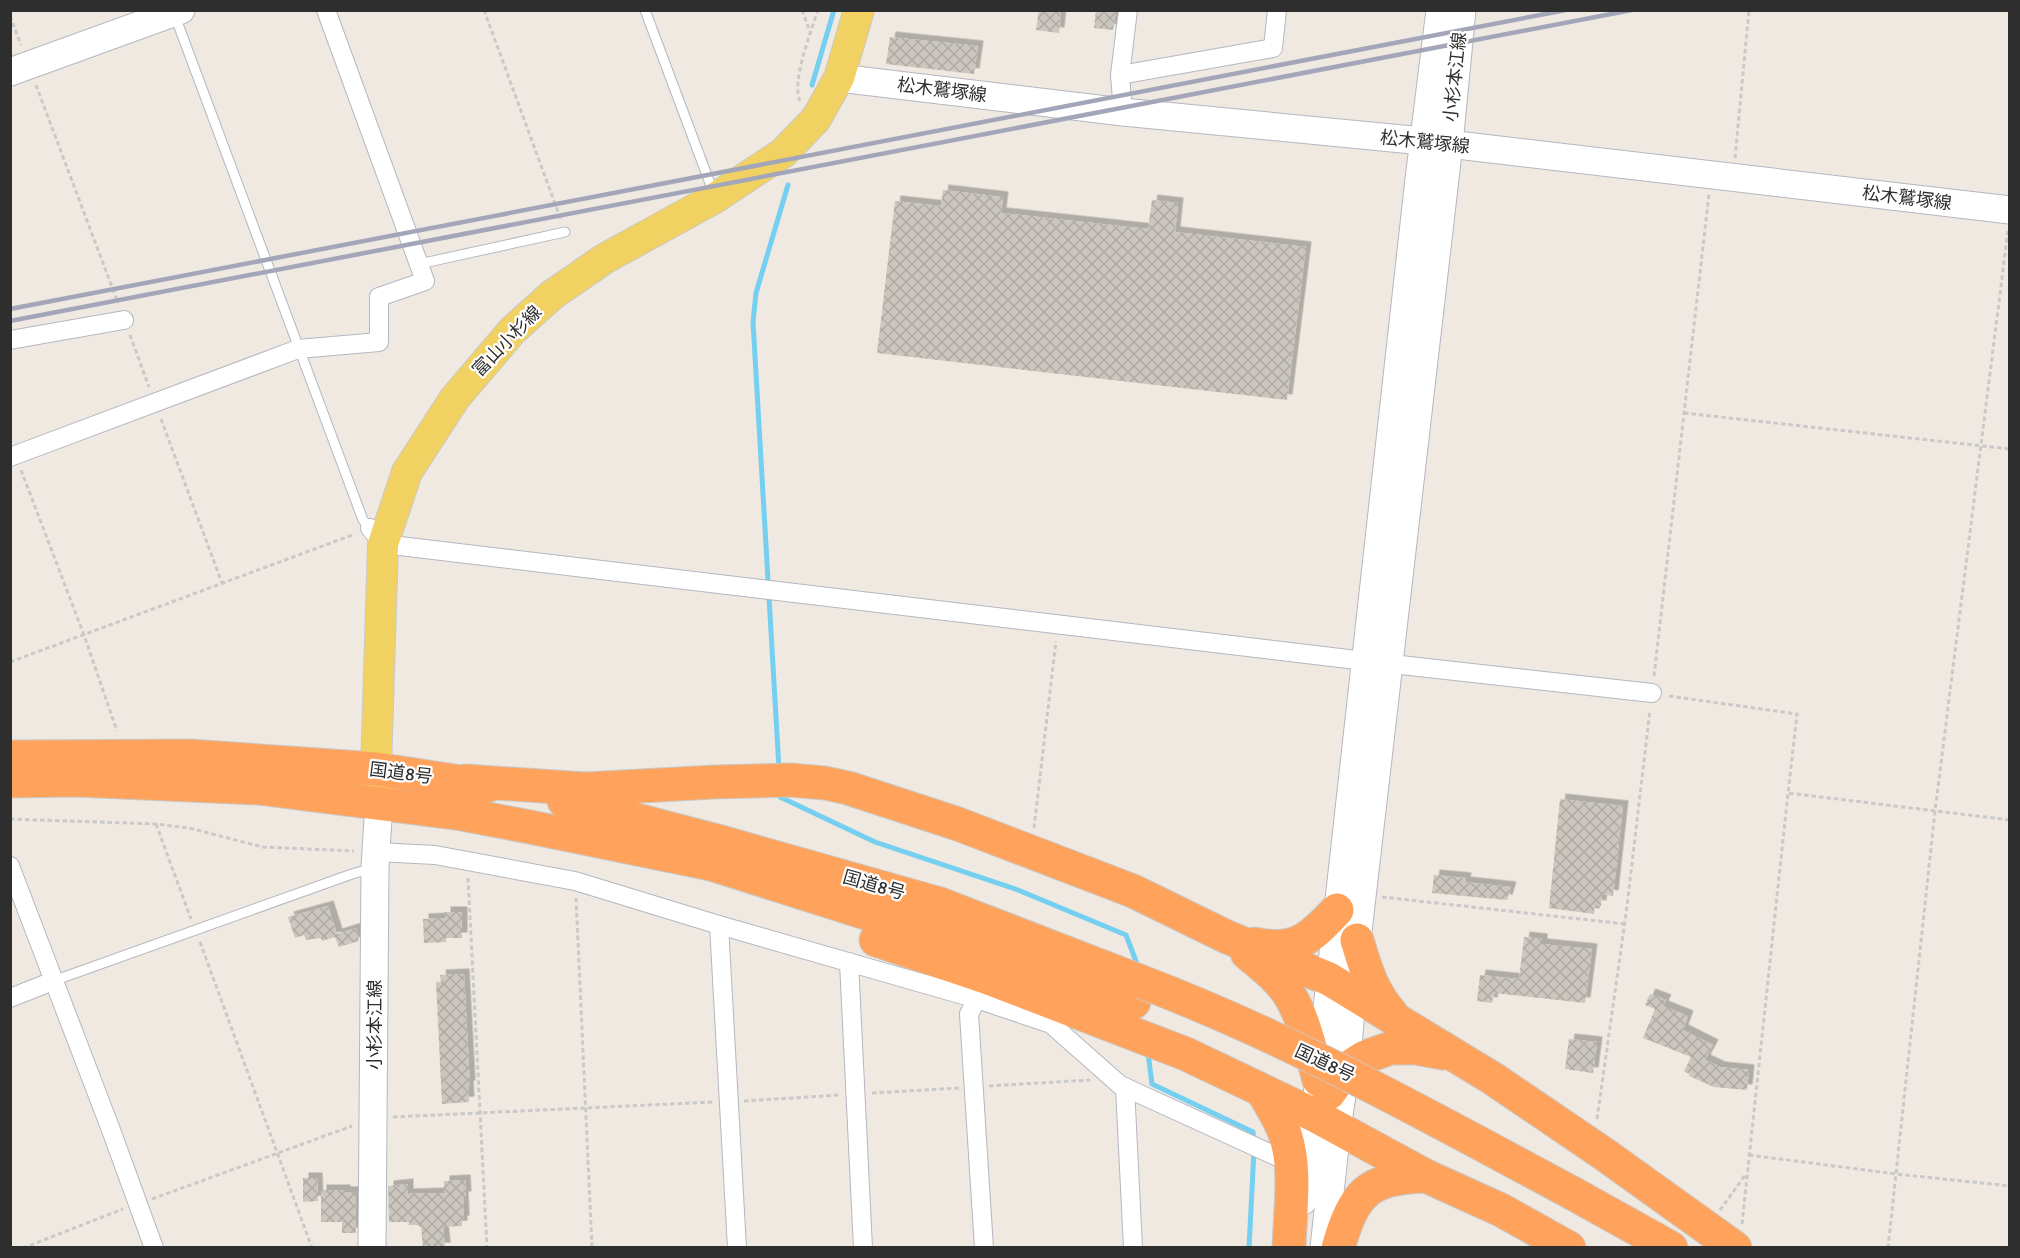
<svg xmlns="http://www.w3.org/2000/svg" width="2020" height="1258" font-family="Signika,'Noto Sans JP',sans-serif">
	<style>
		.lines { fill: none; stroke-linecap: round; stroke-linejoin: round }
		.stream { stroke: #75cff0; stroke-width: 5 }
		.building { fill: url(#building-cross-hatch); filter: url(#shadow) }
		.lane-casing { stroke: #b4b7c1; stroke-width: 11 }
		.street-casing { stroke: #b4b7c1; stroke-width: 20 }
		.secondary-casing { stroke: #b4b7c1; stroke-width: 29 }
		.primary-casing { stroke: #c9c9c9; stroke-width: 32 }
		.highway-casing { stroke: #c9c9c9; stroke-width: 35 }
		.path { stroke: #c9c9c9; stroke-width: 3; stroke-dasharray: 4.5 3; stroke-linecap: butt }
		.lane { stroke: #fff; stroke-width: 9 }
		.street { stroke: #fff; stroke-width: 18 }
		.secondary { stroke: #fff; stroke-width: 27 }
		.primary { stroke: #f2d163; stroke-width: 30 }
		.highway { stroke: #ffa35c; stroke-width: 33 }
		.rail { stroke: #a3a6b8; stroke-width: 4.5 }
		.highway-bridge-casing { stroke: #c9c9c9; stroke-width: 35; stroke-linecap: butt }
		.highway-bridge { stroke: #ffa35c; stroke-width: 33 }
		.labels { text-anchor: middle; stroke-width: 4.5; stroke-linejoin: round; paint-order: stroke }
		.street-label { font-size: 18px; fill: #2e2e2e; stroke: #fff }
	</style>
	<defs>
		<pattern id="building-cross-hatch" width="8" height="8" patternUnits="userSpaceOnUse" patternTransform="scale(1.5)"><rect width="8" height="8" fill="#cbc7bf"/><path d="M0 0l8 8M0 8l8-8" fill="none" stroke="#afaba4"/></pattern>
		<filter id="shadow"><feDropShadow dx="5.5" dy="-5.5" stdDeviation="0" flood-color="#0004"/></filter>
	</defs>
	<rect width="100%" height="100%" fill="#efe9e1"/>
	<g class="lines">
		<g class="stream">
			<polyline points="812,85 834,10"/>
			<polyline points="779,769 753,322 756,293 788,185"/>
			<polyline points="780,790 780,797 875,842 1018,890 1126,935 1139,969"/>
			<polyline points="1148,1053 1152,1084 1253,1132 1254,1141"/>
			<polyline points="1249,1248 1254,1150"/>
		</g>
	</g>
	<g class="building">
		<polygon points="1039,10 1061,12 1059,33 1036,30"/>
		<polygon points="1096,10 1116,10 1113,30 1094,28"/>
		<polygon points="890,37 978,46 974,74 886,64"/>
		<polygon points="943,190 1003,197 1001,213 1148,229 1152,200 1178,203 1175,232 1306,247 1287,400 877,353 895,201 941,206"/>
		<polygon points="1560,799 1623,806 1613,896 1602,894 1601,906 1595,905 1594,914 1549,908"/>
		<polygon points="1434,875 1466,878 1465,882 1511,887 1507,900 1432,893"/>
		<polygon points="328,906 337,934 356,928 359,941 339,947 335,937 322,941 321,938 306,940 304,935 295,938 288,917"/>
		<polygon points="445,912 462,912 462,938 446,938 446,942 424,943 423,919 445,918"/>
		<polygon points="1524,937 1542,939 1542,944 1592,949 1585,1003 1494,993 1492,1003 1477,1001 1480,975 1519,979"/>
		<polygon points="464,974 470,1086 468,1086 469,1102 442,1104 436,982 441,982 440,975"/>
		<polygon points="1650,994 1666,1000 1663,1006 1688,1016 1683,1030 1713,1045 1705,1060 1720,1067 1749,1070 1747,1090 1714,1087 1689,1076 1689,1074 1684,1071 1691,1057 1643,1038 1655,1009 1645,1005"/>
		<polygon points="1569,1039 1597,1042 1593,1073 1565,1069"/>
		<polygon points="303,1178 317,1178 318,1201 303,1202"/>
		<polygon points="465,1180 466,1197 463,1197 464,1221 462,1221 462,1226 443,1227 445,1248 423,1248 421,1227 419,1227 419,1225 409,1225 409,1222 389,1222 388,1186 408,1184 408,1194 444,1193 444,1181"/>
		<polygon points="321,1190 345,1190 345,1192 355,1192 356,1233 342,1233 342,1222 321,1222"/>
	</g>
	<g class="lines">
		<g class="lane-casing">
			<g id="lane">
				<polyline points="645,10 714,194"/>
				<polyline points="175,16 363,520 370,528"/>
				<polyline points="419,264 565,232"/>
				<polyline points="53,981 352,874 373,868"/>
			</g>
		</g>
		<g class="street-casing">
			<g id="street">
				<polyline points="1120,75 1273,48 1277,10"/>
				<polyline points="1123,112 1120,75 1128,10"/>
				<polyline points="10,340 124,320"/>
				<polyline points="10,457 298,349 379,342 379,297 425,281 326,10"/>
				<polyline points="370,528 383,544 1365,661 1652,693"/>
				<polyline points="377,852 435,855 575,881 719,925 977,999 1051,1024 1120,1085 1291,1163"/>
				<polyline points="10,866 111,1130 154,1248"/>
				<polyline points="719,925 737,1248"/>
				<polyline points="849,962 863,1248"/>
				<polyline points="10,998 53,981"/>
				<polyline points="977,999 969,1014 984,1248"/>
				<polyline points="1125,1087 1133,1248"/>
			</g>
		</g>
		<g class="secondary-casing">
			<g id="secondary">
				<polyline points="10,72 181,10"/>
				<polyline points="839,78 1123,112 1423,141 2010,210"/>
				<polyline points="1303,1201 1319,1080 1419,179 1440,10"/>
				<polyline points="372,1248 375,867 379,803"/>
				<polyline points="1324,1248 1337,1128 1346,1069 1357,940 1449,144 1462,10"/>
			</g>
		</g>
		<g class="primary-casing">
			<polyline id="primary" points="379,803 376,769 383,544 407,472 455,398 512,331 552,295 604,259 715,198 783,153 816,119 839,78 859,10"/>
		</g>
		<g class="highway-casing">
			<g id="highway">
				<polyline points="10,757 189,756 376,769 487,786"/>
				<polyline points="10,781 76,780 258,788 462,814 535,828 711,864 929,933 1134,1002"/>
				<polyline points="466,781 586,789 714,782 790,780 825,783 848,788 958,824 1133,891 1227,937 1329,979 1492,1078 1604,1154 1735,1248"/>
				<polyline points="564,801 721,842 940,904 1142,982"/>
				<polyline points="876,940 986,977 1186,1054 1314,1115 1426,1176 1501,1210 1569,1248"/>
				<path d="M1357,940C1365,967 1372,992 1391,1013"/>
				<path d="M1255,944C1295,953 1311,938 1337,910"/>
				<path d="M1247,953C1262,966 1280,979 1290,996C1305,1021 1311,1052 1319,1080"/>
				<path d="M1263,1092C1271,1106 1280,1119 1285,1134C1297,1169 1290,1211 1289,1248"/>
				<polyline points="1329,1093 1346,1069 1365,1057 1391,1048 1416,1048 1443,1053"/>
				<polyline points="1574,1194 1671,1248"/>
				<path d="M1338,1248C1354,1193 1367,1178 1426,1176"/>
			</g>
		</g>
		<g class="path">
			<polyline points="484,10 561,220"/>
			<polyline points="802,10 811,34"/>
			<polyline points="10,16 21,45"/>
			<polyline points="36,85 118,303"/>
			<path d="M800,101C791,83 811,31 818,10"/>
			<polyline points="1735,158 1749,10"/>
			<polyline points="130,335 149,387"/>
			<polyline points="1684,413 2010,449"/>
			<polyline points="161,419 222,583"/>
			<polyline points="21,470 84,635 117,731"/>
			<polyline points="10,662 355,534"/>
			<polyline points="1654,676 1709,194"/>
			<polyline points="1669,696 1797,714 1788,793 2010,820"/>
			<polyline points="10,819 156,824 189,828 263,847 354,851"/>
			<polyline points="156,824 191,919"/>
			<polyline points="1034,828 1056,641"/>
			<polyline points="468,878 487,1248"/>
			<polyline points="1382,897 1625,924"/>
			<polyline points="576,898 592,1248"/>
			<polyline points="200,942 312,1248"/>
			<polyline points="989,1086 1090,1080"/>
			<polyline points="872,1093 959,1088"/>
			<polyline points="744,1101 839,1095"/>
			<polyline points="393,1117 713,1102"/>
			<polyline points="1597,1119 1626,914 1650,710"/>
			<polyline points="1749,1155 1896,1174 2010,1186"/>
			<polyline points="152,1199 352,1126"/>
			<polyline points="1720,1210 1746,1174"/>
			<polyline points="1742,1224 1788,793"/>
			<polyline points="23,1248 123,1209"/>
			<polyline points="1888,1248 1935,811 2008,230"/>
		</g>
		<use href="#lane" class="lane"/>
		<use href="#street" class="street"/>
		<use href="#secondary" class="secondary"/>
		<use href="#primary" class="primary"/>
		<use href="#highway" class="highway"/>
		<g class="rail">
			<polyline points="10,309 1566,10"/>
			<polyline points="10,321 1632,10"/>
		</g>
		<g class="highway-bridge-casing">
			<path id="highway-bridge" d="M1142,982C1292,1039 1432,1118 1574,1194"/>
		</g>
		<use href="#highway-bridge" class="highway-bridge"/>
	</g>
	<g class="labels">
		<g class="street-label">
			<text transform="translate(1455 77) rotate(-84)" y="6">小杉本江線</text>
			<text transform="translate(942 90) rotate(7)" y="6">松木鷲塚線</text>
			<text transform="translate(1425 142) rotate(6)" y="6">松木鷲塚線</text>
			<text transform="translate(1907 198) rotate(7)" y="6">松木鷲塚線</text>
			<text transform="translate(507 341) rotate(-46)" y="6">富山小杉線</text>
			<text transform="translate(401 773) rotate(7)" y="6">国道8号</text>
			<text transform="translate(874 885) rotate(16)" y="6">国道8号</text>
			<text transform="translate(375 1025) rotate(-90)" y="6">小杉本江線</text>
			<text transform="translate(1325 1063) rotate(25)" y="6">国道8号</text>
		</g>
	</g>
	<rect width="2020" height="1258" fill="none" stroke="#2e2e2e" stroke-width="24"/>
</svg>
